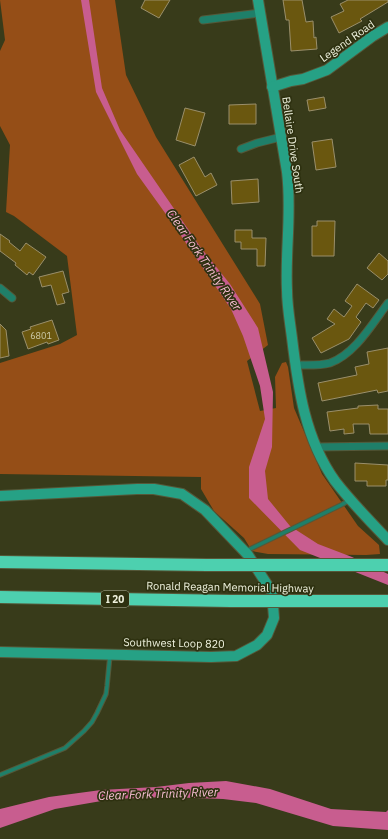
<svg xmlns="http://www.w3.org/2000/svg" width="388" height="839" font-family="'IBM Plex Sans',sans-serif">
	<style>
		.green { fill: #954e17 }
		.water { fill: #c85d8f }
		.building { fill: #6a570f; stroke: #9a8f6b }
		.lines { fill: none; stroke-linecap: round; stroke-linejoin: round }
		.lane-casing { stroke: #555839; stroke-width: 5.5 }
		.street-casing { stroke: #555839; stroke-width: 9 }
		.secondary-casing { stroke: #555839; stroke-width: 12 }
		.highway-casing { stroke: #555839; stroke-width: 14 }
		.lane { stroke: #1f7f69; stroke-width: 3.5 }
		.street { stroke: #1f7f69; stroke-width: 7 }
		.secondary { stroke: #26a185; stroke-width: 10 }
		.highway { stroke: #4dd0af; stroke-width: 12 }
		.highway-bridge-casing { stroke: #555839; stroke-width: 14; stroke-linecap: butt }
		.highway-bridge { stroke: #4dd0af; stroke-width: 12 }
		.labels { text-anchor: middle; stroke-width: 3.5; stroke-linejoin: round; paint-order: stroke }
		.number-label { font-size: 9px; fill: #cecbaa }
		.shield { fill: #2e3110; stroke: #b5b8a0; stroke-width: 1 }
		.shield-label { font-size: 10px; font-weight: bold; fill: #eff2de }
		.street-label { font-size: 11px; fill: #eff2de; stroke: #2e3110 }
		.water-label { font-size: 12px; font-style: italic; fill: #f8bfd5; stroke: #2e3110 }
	</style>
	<rect width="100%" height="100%" fill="#383b1a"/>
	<polygon class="green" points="0,0 115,0 126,75 156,137 260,304 268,345 247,361 260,411 276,408 275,377 282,363 286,362 288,367 294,408 322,474 358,526 379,545 380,554 366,555 268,554 252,551 244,538 214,511 201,489 201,477 0,474 0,363 60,344 77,335 67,256 14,216 6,212 10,145 0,126 0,51 5,40"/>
	<g class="water">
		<polygon points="81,0 89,0 102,88 120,130 201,248 230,284 258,328 273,392 272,447 265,471 268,499 290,526 318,544 352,557 388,574 388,585 300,550 249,498 249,467 265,419 260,386 243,336 231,309 173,224 137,174 96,92"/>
		<polygon points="226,781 270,789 331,809 386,812 388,810 388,830 333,826 256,803 223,799 167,797 113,799 55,809 0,828 0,809 49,797 101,790 156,787 189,783"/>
	</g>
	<g class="building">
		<polygon points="145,0 170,0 159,18 141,8"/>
		<polygon points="283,0 302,0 306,22 313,21 314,38 316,37 317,49 291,51 289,20 286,20"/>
		<polygon points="348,0 388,0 388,2 360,19 362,21 339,33 331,17 344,11 340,4"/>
		<polygon points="324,97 326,108 309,111 307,100"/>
		<polygon points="256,104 256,124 229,124 229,105"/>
		<polygon points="185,108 205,113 195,146 176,140"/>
		<polygon points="332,139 336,167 316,170 312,142"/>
		<polygon points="194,157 205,177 211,173 217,185 196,196 179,165"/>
		<polygon points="258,179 259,202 232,204 231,181"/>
		<polygon points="317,221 335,221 334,256 312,256 312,226 317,226"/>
		<polygon points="235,230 252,230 252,238 266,238 265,266 257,266 257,249 241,249 241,242 235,242"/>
		<polygon points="0,234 10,241 9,242 20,251 26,243 46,257 33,275 29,272 27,275 15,265 16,263 0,251"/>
		<polygon points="379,253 388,261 388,274 382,280 367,268"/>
		<polygon points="63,271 69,292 62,294 65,303 57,305 51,285 42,287 39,277"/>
		<polygon points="357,284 379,300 373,308 366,303 356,317 361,322 349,339 321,353 312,338 335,324 327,319 334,309 344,317 352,306 345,301"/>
		<polygon points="52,320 59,340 48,344 47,342 28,349 22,332 31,329 30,327"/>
		<polygon points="0,324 6,330 9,356 0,358"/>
		<polygon points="388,348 388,391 378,393 377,390 322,401 318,383 357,375 355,367 369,364 367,352"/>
		<polygon points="378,405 378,409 388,409 388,434 370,434 369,424 353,424 354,433 344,434 344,429 330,431 327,412 358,408 358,406"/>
		<polygon points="355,463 388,465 388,480 386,480 386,486 367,486 367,481 355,481"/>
	</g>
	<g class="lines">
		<g class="lane-casing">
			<g id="lane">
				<polyline points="246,551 341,505 350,500"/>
				<polyline points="0,775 65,748 84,731 92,722 97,713 106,694 107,686 110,655"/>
			</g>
		</g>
		<g class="street-casing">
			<g id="street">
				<polyline points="203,20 260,13"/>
				<polyline points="241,149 257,143 281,137"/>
				<polyline points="0,288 12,298"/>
				<path d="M295,365C306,365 319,366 330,363C355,354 372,324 388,303"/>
				<polyline points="316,447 388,446"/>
			</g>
		</g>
		<g class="secondary-casing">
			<g id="secondary">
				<path d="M258,0L287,172C292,212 285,251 287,290C287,306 290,322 292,338C298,388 305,439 335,481C351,502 370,521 388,540"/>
				<polyline points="272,87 291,81 303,79 327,70 373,36 388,27"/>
				<polyline points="0,496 137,489 154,489 182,494 205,510 248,555 272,592 274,618 267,635 257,645 236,656 211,657 0,652"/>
			</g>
		</g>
		<g class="highway-casing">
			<g id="highway">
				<polyline points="0,562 207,565"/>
				<polyline points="0,597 231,601"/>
			</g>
		</g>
		<use href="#lane" class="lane"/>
		<use href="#street" class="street"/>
		<use href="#secondary" class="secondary"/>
		<use href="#highway" class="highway"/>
		<g class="highway-bridge-casing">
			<g id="highway-bridge">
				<polyline points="207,565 388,565"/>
				<polyline points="231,601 388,601"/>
			</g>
		</g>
		<use href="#highway-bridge" class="highway-bridge"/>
	</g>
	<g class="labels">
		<g class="number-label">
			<text x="41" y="339">6801</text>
		</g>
		<rect class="shield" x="101" y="591" width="28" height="16" rx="3"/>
		<g class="shield-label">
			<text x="115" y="603">I 20</text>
		</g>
		<g class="street-label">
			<text transform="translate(347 41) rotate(-35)" y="4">Legend Road</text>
			<text transform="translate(293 145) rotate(82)" y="4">Bellaire Drive South</text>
			<text transform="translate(230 587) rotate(1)" y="4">Ronald Reagan Memorial Highway</text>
			<text transform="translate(174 643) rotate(1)" y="4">Southwest Loop 820</text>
		</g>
		<g class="water-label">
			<text transform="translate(204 260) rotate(55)" y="4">Clear Fork Trinity River</text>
			<text transform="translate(158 794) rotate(-2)" y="4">Clear Fork Trinity River</text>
		</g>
	</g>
</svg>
